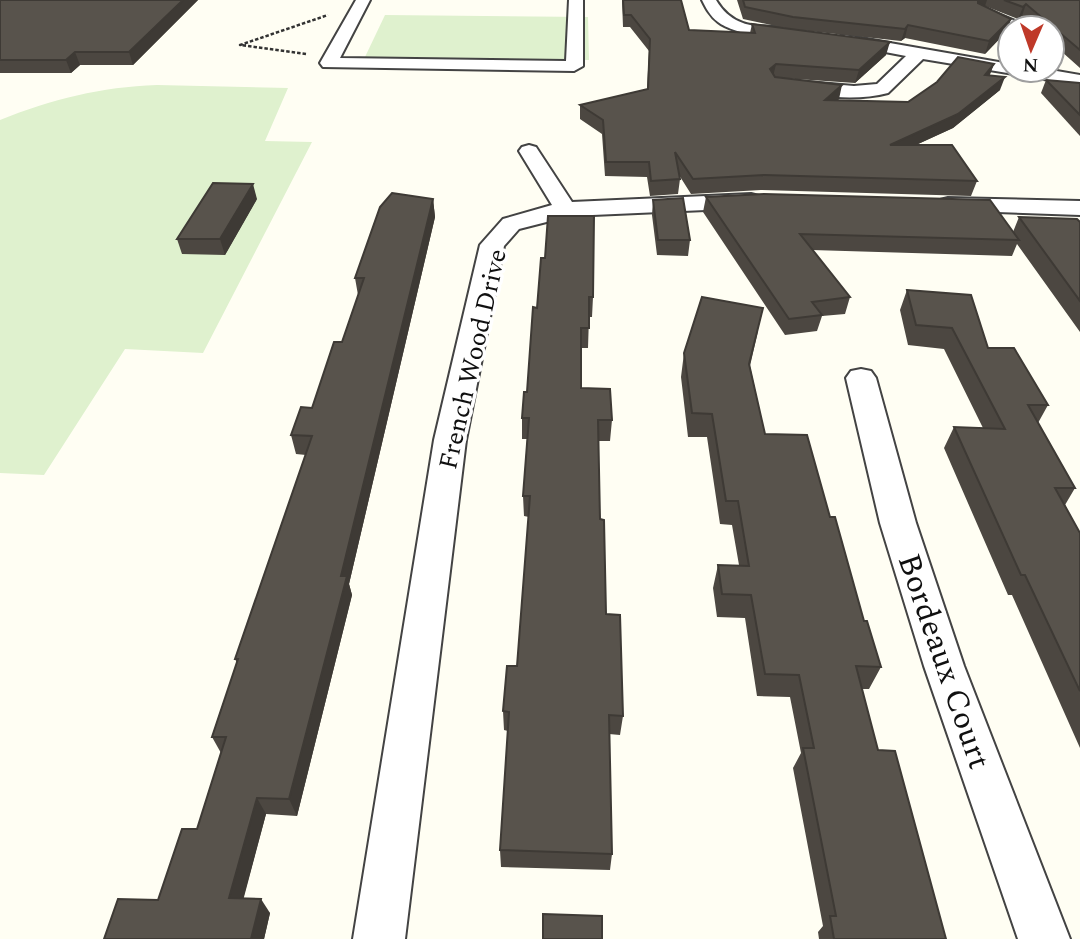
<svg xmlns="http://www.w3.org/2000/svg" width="1080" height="939" font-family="Spectral,serif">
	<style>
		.pitch { fill: #dff1ce }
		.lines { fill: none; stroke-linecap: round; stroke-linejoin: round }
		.minor-casing { stroke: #434343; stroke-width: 4 }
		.path { stroke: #323232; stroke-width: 2.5; stroke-dasharray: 3.5 2; stroke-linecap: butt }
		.minor { fill: #fff; fill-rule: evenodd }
		.wall { fill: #4c4741 }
		.shaded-wall { fill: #3e3a35 }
		.building { fill: #58534c; stroke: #3e3a35; stroke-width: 2 }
		.labels { text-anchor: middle; stroke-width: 7; stroke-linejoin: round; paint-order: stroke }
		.street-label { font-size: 26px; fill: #101010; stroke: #fff }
		.near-street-label { font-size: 32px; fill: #101010; stroke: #fff }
	</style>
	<rect width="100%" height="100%" fill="#fffef3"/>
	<g class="pitch">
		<polygon points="385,15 588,17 589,60 365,57"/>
		<path d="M157,85L288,88L265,141L312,142L203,353L125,349L44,475L0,473V120C52,99 101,87 157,85Z"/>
	</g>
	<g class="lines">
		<g class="minor-casing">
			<g id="minor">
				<polygon points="356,0 370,0 340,58 566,61 569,0 583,0 583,66 574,71 323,67 320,63"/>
				<path d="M702,0H716C741,42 783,17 801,34C789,46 731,33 718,22C710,16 706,8 702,0Z"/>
				<polygon points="984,8 1025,25 1027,28 1010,30 979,16 976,13"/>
				<path d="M844,35L1010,64V70H1051L1080,75V85L923,59L888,93C858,101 819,97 789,90L786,86L789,82L795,81L854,86L877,84L906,56L838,43L836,40L838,37Z"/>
				<polygon points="529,145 536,147 572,202 751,194 759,196 762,201 759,206 751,208 570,216 519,229 504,246 466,440 405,939 353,939 434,440 480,245 503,219 552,205 519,151 522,147"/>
				<polygon points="948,198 1080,201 1080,215 940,210 937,205 940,200"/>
				<polygon points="861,369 871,371 876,378 916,523 964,666 1070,939 1018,939 924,666 880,523 846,378 851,371"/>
			</g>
		</g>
		<polyline class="path" points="306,54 240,45 328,15"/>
		<use href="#minor" class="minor"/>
	</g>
	<g class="wall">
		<polygon points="0,0 198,0 133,65 80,65 71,73 0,73"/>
		<polygon points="622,0 681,0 689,30 750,33 752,24 886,55 855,83 781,78 839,99 837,101 908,102 994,64 989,76 1000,90 953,128 916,145 977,181 971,196 761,190 691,194 679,175 680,179 678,194 650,196 647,177 605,176 602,134 580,119 580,105 647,89 649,51 630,27 623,27"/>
		<polygon points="737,0 1080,0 1080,68 1052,43 1052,28 1036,28 1022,16 1018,19 985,6 984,6 1011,19 1007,31 985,54 905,38 901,41 790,29 743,19"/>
		<polygon points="1046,80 1080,83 1080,136 1041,93"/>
		<polygon points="706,197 1013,232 1019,217 1080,222 1080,332 1017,244 1012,256 812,250 850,297 845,314 822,316 817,331 785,335 703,212"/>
		<polygon points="257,199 225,255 182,254 177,239"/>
		<polygon points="433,199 435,217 349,584 352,595 297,816 266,814 243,899 270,913 264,939 104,939 158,900 197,829 221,753 212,737 237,663 235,659 306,455 296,454 291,435 312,408 342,342 358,295 355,278"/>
		<polygon points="653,200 690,240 688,256 657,255 652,215"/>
		<polygon points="541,258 593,297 592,317 589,317 588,348 581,348 581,388 612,420 610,441 598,441 600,519 606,614 623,716 620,735 609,734 612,854 610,870 501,867 500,850 508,731 504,730 503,711 517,666 529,517 524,516 523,496 527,439 522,439 522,418 527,392 537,308"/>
		<polygon points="907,290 988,348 1048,405 1038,423 1075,488 1065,505 1080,533 1080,748 1012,595 1008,595 944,448 954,427 983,428 944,349 908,345 900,310"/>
		<polygon points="758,331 750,366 765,434 830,517 864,621 881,667 869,689 862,689 878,750 946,939 819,939 818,932 823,926 793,768 801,753 790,697 757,696 745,618 717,617 713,588 718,565 739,565 732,525 720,524 707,437 688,437 681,377 684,353"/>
	</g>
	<g class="shaded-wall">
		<polygon points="183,0 198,0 133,65 129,52"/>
		<polygon points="978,0 987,0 985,6 975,11"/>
		<polygon points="1026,4 1022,16 1018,19 1023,7"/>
		<polygon points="1011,19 1007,31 985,54 989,41"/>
		<polygon points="908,25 905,38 901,41 905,29"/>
		<polygon points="890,42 886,55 855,83 859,70"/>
		<polygon points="75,52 80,65 71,73 66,60"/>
		<polygon points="776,64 773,77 770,69"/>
		<polygon points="994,64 989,77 985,75"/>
		<polygon points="1005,77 1000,90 953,128 885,159 890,145"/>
		<polygon points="842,85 839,99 822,114 825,100"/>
		<polygon points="253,184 257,199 225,255 220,239"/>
		<polygon points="433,199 435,217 349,584 352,595 297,816 289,799 341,576"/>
		<polygon points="257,798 266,814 240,912 229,898"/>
		<polygon points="261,899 270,913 264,939 251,939"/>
	</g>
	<g class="building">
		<polygon points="0,0 183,0 129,52 75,52 66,60 0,60"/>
		<polygon points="623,0 681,0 689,30 755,33 752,24 890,42 859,70 776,64 770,69 775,77 842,85 825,100 908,102 937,82 958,57 994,64 985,75 1005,77 958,114 890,145 952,145 977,181 764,175 693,179 675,152 680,179 651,181 649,162 606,162 603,120 580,105 648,89 650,39 631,15 624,15"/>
		<polygon points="743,0 978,0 978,3 1011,19 989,41 908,25 905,29 793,17 745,7"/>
		<polygon points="1004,0 1080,0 1080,50 1026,4 1023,7"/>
		<polygon points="1046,80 1080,83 1080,115"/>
		<polygon points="213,183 253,184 220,239 177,239"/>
		<polygon points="392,193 433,199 341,576 347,576 289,799 257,798 229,898 261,899 251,939 104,939 118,899 158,900 182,829 197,829 226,737 212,737 238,659 235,659 312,436 291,435 301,407 312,408 334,342 342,342 364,278 355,278 380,207"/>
		<polygon points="764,194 990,200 1019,240 800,234 850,297 812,302 822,315 789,319 706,197"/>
		<polygon points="683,198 690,240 658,240 653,200"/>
		<polygon points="548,216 594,216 593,297 589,297 589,328 581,328 581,388 610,389 612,420 598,420 600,519 604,520 606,614 620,615 623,716 609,715 612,854 500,850 509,712 503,711 507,666 517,666 530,496 523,496 529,418 522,418 524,392 527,392 533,307 537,308 541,258 545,258"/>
		<polygon points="1019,217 1077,219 1080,222 1080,301"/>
		<polygon points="907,290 971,295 988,348 1014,348 1048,405 1028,405 1075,488 1055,488 1080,533 1080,691 1025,575 1021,575 954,427 1005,429 952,328 916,325"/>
		<polygon points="702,297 763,308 749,364 765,434 807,435 830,517 835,517 864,621 867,621 881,667 856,666 878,750 895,751 946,939 834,939 830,916 836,916 803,748 814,748 799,675 765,674 751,595 722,594 718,565 749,566 738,501 726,501 712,414 692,413 684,353"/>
		<polygon points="543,914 602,916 602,939 543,939"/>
	</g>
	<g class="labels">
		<g class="street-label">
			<text transform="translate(472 359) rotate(-77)" y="9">French Wood Drive</text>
		</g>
		<g class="near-street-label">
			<text transform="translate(945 661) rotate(71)" y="11">Bordeaux Court</text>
		</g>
	</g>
	<g transform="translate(1031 49) rotate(182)"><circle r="33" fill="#ffffff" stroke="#9f9f9f" stroke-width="2"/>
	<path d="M0-5L12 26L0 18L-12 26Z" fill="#bf3929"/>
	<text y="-10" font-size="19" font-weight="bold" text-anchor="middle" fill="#101010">N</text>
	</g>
</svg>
